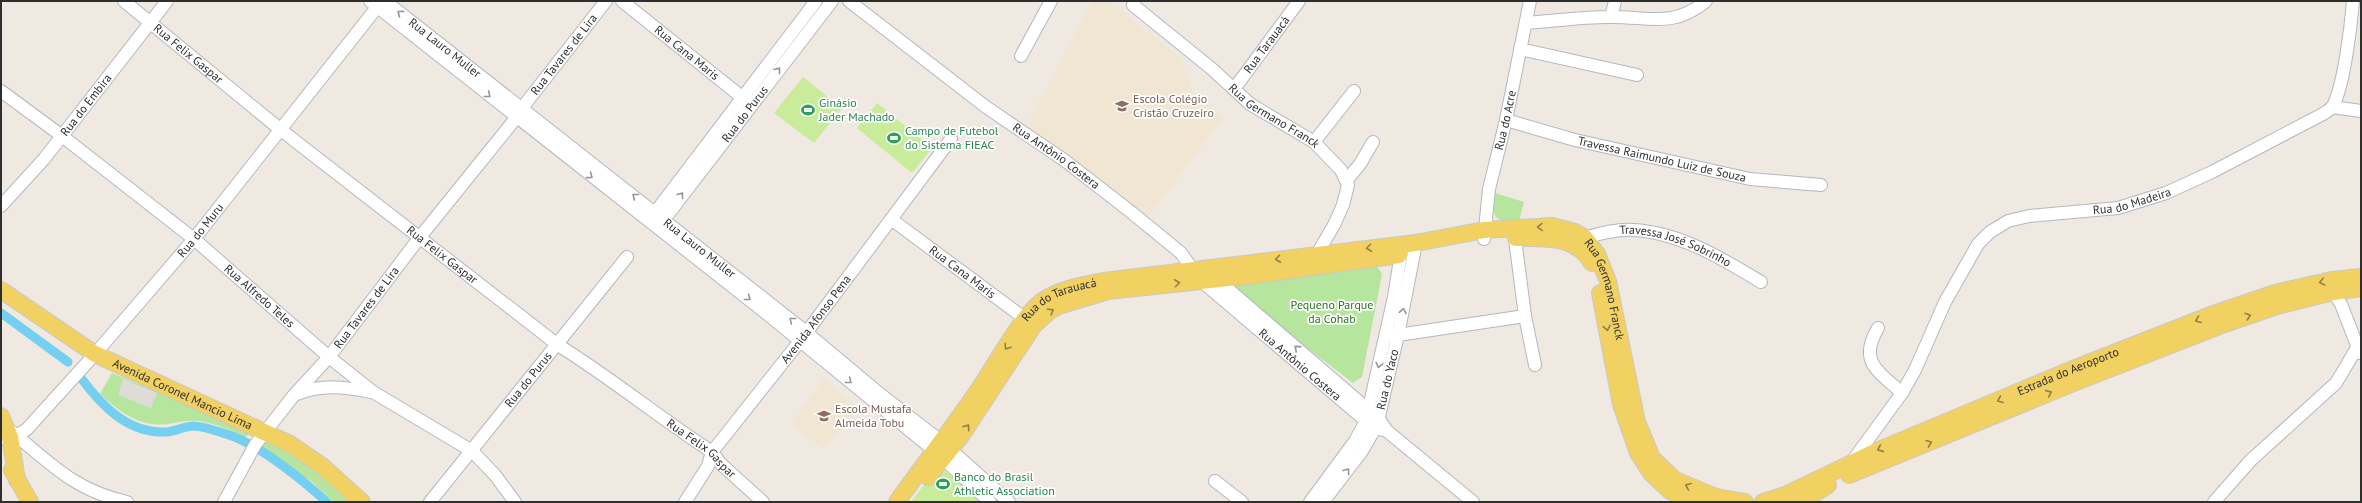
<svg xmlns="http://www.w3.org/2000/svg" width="2362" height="503" font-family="'PT Sans',sans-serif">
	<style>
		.education { fill: #f0e6d1 }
		.green { fill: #b6e59e }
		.pitch { fill: #c9ec9a }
		.plaza { fill: #dfdcd8 }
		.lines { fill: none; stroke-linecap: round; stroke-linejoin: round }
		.canal { stroke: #75cff0; stroke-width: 9 }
		.minor-casing { stroke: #b4b7c1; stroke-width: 14 }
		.major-casing { stroke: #c9c9c9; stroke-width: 18 }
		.minor { stroke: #fff; stroke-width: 12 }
		.major { stroke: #f2d163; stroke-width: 16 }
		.oneway { stroke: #969696 }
		.oneway2 { stroke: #908048 }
		.labels { text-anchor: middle; stroke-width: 3.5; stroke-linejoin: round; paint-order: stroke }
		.street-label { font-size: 12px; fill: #2e2e2e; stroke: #fff }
		.education-label { font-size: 12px; fill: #785e54; stroke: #fff; text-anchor: start }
		.leisure-label { font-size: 12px; fill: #27864d; stroke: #fff; text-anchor: start }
		.park-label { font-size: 12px; fill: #2c6e1b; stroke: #fff }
	</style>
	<rect width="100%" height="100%" fill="#efe9e1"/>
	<g class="education">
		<polygon points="1092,1 1108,1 1182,59 1193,94 1223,117 1146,219 1026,127"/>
		<polygon points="824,379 858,409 823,449 791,424"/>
	</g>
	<g class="green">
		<path d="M1495,193L1524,202L1519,221C1493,223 1491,216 1495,193Z"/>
		<polygon points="1375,263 1382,274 1362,377 1353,383 1231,289 1229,281"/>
		<path d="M112,373L251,431L246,437C232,432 215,423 199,421C188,420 179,422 169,424C140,428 120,412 100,394Z"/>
		<path d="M265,440C297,458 325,476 351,502H334L311,481L256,448Z"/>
	</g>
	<g class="pitch">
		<polygon points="803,77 842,108 814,143 774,113"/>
		<polygon points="877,103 932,148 912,173 857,128"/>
		<polygon points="939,466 982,502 911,502"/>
	</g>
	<polygon class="plaza" points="123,379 157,393 151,408 118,395"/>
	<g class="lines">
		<g class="canal">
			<polyline points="1,313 68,362"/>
			<path d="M81,378C102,406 128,434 167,432C176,431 185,426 194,426C204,426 219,432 229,435C262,446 301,479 327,502"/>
		</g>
		<g class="minor-casing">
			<g id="minor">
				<path id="s1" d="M124,1L281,130L558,345C611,378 660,418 712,452L721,464L763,502"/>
				<polyline points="370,1 766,313 935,451 990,502"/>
				<path id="s2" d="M385,1L806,332L880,394L942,442L1009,502"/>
				<path id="s3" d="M622,1L748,102"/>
				<path id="s4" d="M849,1L986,107L1064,160L1131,212L1181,253L1200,280L1366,421L1375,428L1387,431"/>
				<path id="s5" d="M1133,5L1212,69L1250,104L1314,142L1341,170L1348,185L1343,205L1334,225L1313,261"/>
				<polyline points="1611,17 1615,1"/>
				<path d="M1526,23C1554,21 1581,17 1609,17C1648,16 1672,29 1706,1"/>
				<polyline points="1520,49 1637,75"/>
				<polyline points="1021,56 1051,1"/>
				<path id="s6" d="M1234,89L1299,1"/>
				<path id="s7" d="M1,91L62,136L194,239L329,357L373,392L472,451L495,475L515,502"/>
				<polyline points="2332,107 2361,111"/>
				<path id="s8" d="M522,108L606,1"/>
				<path id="s9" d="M1506,120L1575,140L1750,179L1821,185"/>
				<polyline points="1314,142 1354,91"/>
				<polyline points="1347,180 1360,164 1373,142"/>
				<path id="s10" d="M1,206L44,159L167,1"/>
				<polyline points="651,218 816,1"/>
				<path id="s11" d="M891,219L1032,324"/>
				<path id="s12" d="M659,226L832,1"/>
				<polyline points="1514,231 1525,316 1535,365"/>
				<path id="s13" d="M1585,238C1601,233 1617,229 1633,230C1679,232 1723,259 1761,282"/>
				<path id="s14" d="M1484,239L1489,189L1506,120L1530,1"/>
				<polyline points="1213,276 1379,419 1387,431 1473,502"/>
				<polyline points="2333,292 2341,304 2360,353"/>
				<path d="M1878,328C1858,362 1878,371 1902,393"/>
				<polyline points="1391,336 1525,316"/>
				<path d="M297,394C322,384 345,387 371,392"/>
				<path d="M11,431C51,464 74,490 127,502"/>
				<path id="s15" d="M1,438L16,436L27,429L95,354L194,239L382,1"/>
				<path id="s16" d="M1851,463L1902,393L1915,370L1945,302L1978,244L1990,232L2008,221L2029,216L2118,208L2166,193L2212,172L2323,114C2326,112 2331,109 2333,106C2344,85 2351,26 2353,1"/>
				<polyline points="1215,481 1242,502"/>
				<path id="s17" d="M224,502L255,445L294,395L329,357L420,237L516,118"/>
				<path id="s18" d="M430,502L627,257"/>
				<path id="s19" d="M685,502L708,466L712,452L800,341L951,139"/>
				<polyline points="1310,502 1355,441 1366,421 1394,297 1402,247"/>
				<path id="s20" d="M1323,502L1362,451L1377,425L1398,335L1416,243"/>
				<polyline points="2214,502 2251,460 2336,383 2358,346"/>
			</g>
		</g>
		<g class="major-casing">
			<g id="major">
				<path d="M1516,238C1546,238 1575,235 1592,263"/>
				<path id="s21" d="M1,290L95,354L290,444L322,466L362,502"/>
				<polyline points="1600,293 1621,404 1638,453 1651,473 1670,491 1695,502"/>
				<polyline points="1,416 10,437 17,480"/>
				<polyline points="12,470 30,502"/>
				<polyline points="1849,475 2076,382 2219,326 2277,306 2333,292 2361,288"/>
				<polyline points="928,477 961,436 1034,325 1051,310 1061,305 1108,291 1256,275 1399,255"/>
				<path id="s22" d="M897,502C924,464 953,427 979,389C997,363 1018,321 1041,302C1058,289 1084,285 1104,281L1416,243L1484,230L1552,226L1575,232L1585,238L1597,254L1608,281L1637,422L1652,458L1675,480L1716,497L1745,502"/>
				<path id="s23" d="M1763,502L1785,495L1879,450L2073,369L2216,313L2275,293L2332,280L2361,277"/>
				<polyline points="1802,502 1828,485"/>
			</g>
		</g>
		<use href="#minor" class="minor"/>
		<use href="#major" class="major"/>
	</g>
	<defs><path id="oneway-chevron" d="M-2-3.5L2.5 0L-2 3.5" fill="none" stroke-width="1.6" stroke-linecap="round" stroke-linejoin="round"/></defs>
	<g class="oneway">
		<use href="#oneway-chevron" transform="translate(400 13) rotate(-143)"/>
		<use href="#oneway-chevron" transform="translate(778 70) rotate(-52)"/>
		<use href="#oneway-chevron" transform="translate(488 95) rotate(39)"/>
		<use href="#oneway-chevron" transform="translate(590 176) rotate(36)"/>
		<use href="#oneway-chevron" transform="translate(681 195) rotate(-52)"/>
		<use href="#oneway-chevron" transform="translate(635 196) rotate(-142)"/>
		<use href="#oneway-chevron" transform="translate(748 298) rotate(38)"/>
		<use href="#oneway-chevron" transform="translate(1403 311) rotate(-79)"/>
		<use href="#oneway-chevron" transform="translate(792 320) rotate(-141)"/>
		<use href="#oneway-chevron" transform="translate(1297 348) rotate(-140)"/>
		<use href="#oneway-chevron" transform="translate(1379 365) rotate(103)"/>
		<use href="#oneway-chevron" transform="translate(849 381) rotate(39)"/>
		<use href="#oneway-chevron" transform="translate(1347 471) rotate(-53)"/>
	</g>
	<g class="oneway2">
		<use href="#oneway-chevron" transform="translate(1540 227) rotate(178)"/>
		<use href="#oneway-chevron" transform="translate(1369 248) rotate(173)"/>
		<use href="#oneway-chevron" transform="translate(1278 259) rotate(173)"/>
		<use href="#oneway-chevron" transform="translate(2322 282) rotate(168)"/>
		<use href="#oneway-chevron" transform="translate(1177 283) rotate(-7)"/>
		<use href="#oneway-chevron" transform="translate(1051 311) rotate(-32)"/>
		<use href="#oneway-chevron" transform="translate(2248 316) rotate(-19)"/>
		<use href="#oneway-chevron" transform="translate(2198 320) rotate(159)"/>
		<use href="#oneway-chevron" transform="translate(1607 328) rotate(79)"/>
		<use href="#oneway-chevron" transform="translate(1007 347) rotate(124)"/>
		<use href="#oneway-chevron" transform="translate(2049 393) rotate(-24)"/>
		<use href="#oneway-chevron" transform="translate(2000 400) rotate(157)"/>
		<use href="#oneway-chevron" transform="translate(967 427) rotate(-56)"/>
		<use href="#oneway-chevron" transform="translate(1929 443) rotate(-21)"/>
		<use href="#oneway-chevron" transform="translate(1880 449) rotate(156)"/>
		<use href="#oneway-chevron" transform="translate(1688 486) rotate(-158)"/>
	</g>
	<defs>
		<g id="school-bare" transform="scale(1.08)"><path d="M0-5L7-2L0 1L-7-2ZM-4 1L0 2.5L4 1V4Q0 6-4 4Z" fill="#8d6e63" stroke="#fff" stroke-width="2.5" paint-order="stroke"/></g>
		<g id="stadium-bare" transform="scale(1.08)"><path d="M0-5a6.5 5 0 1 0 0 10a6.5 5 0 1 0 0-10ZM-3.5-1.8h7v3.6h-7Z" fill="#2e9e5b" stroke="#fff" stroke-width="2.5" paint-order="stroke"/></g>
	</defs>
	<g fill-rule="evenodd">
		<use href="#school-bare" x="1122" y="106"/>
		<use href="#stadium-bare" x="808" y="110"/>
		<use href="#stadium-bare" x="894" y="138"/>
		<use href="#school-bare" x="824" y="416"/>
		<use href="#stadium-bare" x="943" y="484"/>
	</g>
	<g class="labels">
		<g class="street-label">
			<text dy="4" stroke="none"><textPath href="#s6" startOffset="55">Rua Tarauacá</textPath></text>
			<text dy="4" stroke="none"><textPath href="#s2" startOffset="76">Rua Lauro Muller</textPath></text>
			<text dy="4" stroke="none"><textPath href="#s1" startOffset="83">Rua Felix Gaspar</textPath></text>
			<text dy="4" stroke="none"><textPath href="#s3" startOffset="83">Rua Cana Maris</textPath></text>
			<text dy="4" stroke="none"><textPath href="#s8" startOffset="68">Rua Tavares de Lira</textPath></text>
			<text dy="4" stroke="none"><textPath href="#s10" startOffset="132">Rua do Embira</textPath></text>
			<text dy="4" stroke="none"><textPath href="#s12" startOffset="141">Rua do Purus</textPath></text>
			<text dy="4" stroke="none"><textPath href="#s5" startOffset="180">Rua Germano Franck</textPath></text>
			<text dy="4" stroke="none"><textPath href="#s14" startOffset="121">Rua do Acre</textPath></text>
			<text dy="4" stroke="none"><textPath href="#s4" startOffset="259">Rua Antônio Costera</textPath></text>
			<text dy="4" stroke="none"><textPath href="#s9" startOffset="161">Travessa Raimundo Luiz de Souza</textPath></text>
			<text dy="4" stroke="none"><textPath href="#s16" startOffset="418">Rua do Madeira</textPath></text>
			<text dy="4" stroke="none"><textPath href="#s15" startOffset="292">Rua do Muru</textPath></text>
			<text dy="4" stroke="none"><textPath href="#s2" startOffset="400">Rua Lauro Muller</textPath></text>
			<text dy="4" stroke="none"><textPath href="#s13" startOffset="94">Travessa José Sobrinho</textPath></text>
			<text dy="4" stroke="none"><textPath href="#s1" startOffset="407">Rua Felix Gaspar</textPath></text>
			<text dy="4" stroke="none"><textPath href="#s11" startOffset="89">Rua Cana Maris</textPath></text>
			<text dy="4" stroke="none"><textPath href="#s22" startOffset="857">Rua Germano Franck</textPath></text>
			<text dy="4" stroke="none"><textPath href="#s7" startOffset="330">Rua Alfredo Teles</textPath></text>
			<text dy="4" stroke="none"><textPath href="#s22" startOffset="264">Rua do Tarauacá</textPath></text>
			<text dy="4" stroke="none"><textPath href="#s17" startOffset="242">Rua Tavares de Lira</textPath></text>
			<text dy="4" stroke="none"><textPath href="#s19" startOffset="226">Avenida Afonso Pena</textPath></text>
			<text dy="4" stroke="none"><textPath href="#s4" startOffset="581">Rua Antônio Costera</textPath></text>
			<text dy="4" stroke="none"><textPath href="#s23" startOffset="332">Estrada do Aeroporto</textPath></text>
			<text dy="4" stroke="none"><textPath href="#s18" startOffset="157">Rua do Purus</textPath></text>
			<text dy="4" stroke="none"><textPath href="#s20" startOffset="141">Rua do Yaco</textPath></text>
			<text dy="4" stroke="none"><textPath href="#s21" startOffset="210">Avenida Coronel Mancio Lima</textPath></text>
			<text dy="4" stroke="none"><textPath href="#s1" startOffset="731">Rua Felix Gaspar</textPath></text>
		</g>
		<g class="education-label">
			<text x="1133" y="103">Escola Colégio<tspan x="1133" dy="14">Cristão Cruzeiro</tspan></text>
			<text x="835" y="413">Escola Mustafa<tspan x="835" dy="14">Almeida Tobu</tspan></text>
		</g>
		<g class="leisure-label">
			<text x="819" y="107">Ginásio<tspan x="819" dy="14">Jader Machado</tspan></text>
			<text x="905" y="135">Campo de Futebol<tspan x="905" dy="14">do Sistema FIEAC</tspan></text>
			<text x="954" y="481">Banco do Brasil<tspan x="954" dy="14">Athletic Association</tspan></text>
		</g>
		<g class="park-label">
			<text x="1332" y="309">Pequeno Parque<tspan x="1332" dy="14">da Cohab</tspan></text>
		</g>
	</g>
	<rect width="2362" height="503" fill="none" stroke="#2e2e2e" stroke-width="4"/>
</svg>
